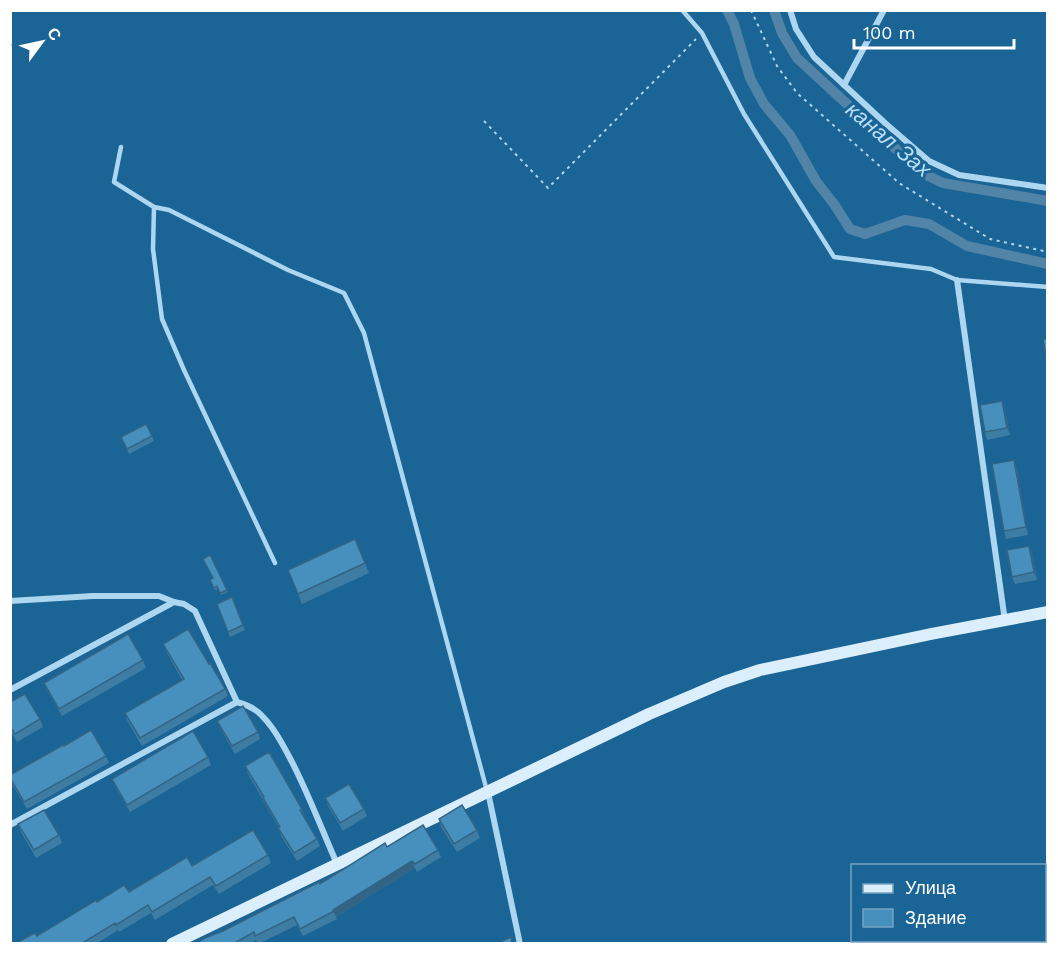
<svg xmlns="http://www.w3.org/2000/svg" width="1058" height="954" font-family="'Work Sans',sans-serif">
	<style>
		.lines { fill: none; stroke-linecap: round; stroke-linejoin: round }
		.canal { stroke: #5184a6; stroke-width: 10 }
		.path { stroke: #add6f0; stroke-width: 2; stroke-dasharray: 3 4.5; stroke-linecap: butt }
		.service { stroke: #add6f0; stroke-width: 4.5 }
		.minor { stroke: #add6f0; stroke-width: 6 }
		.secondary { stroke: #dbeefb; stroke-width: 12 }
		.wall { fill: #3d7ca3 }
		.shaded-wall { fill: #326585 }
		.building { fill: #4790be; stroke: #326585; stroke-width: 1.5 }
		.labels { text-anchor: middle; stroke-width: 6; stroke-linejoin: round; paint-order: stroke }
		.water-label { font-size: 22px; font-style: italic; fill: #b9dff7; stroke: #1a6496 }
	</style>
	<rect width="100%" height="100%" fill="#1a6496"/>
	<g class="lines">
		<g class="canal">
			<polyline points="727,10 734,24 750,78 764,104 790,135 816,181 834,204 850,229 865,234 905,220 929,224 967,246 1048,264"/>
			<polyline points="774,10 782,33 797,58 922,173 943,183 1048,201"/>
		</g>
		<g class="path">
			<polyline points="751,10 777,66 797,93 899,183 990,239 1048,252"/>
			<polyline points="484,121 548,188 696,39"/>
		</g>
		<g class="service">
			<polyline points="682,10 702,33 744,114 834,257 931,269 957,280 1048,287"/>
			<polyline points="121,147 114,182 154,207 169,210 288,270 344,293 364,333 487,791"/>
			<polyline points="154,207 153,249 162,319 184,370 275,563"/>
		</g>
		<g class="minor">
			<polyline points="790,10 796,29 814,57 885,123 929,161 959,175 1048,188"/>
			<polyline points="844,85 884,10"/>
			<polyline points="957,280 1005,621"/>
			<polyline points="10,601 93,596 159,596 174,602"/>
			<polyline points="10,690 174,602 184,604 195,611 237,702"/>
			<path d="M237,702C244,704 252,707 258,712C273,725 283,745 292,762C309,795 322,830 337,864"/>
			<polyline points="488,792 520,944"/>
			<polyline points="10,825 237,702"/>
		</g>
		<polyline class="secondary" points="172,944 649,714 724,682 760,670 931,634 1048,612"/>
	</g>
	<g class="wall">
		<polygon points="1005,409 1010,435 987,440 985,432"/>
		<polygon points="152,436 154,441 129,454 121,437"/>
		<polygon points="1014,460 1017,468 1028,535 1006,539 1004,531"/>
		<polygon points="1029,546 1032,553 1037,580 1015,584 1012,577"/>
		<polygon points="210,555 228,592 221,595 218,589 215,590 210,580 213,579"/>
		<polygon points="365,563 369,573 302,604 288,570"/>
		<polygon points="232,597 245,630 230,637 217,604"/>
		<polygon points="163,644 209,664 225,689 228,696 142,746 127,720 125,713 182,680 166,651"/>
		<polygon points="143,660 146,668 62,716 47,690 44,683"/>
		<polygon points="10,702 40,719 43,727 17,742 10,730"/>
		<polygon points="217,721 258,732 260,739 235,754 220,728"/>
		<polygon points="64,746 106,756 109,763 27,809 12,784 10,775"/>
		<polygon points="208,757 211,765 130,812 115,786 112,779"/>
		<polygon points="245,766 302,809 304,817 317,839 320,846 297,861 281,836 279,828 248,774"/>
		<polygon points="325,798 364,809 367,816 343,831 328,806"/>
		<polygon points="439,819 477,830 480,838 457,852 441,827"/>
		<polygon points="18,824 59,835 62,843 36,858 21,832"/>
		<polygon points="387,847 438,850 441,857 417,872 415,868 336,917 337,919 303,936 297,925 258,944 256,940 250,944 195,944 223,931 320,884"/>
		<polygon points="268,855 271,863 219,894 213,885 155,920 151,913 119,932 118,930 96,944 14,944 37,936 97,902 129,892 192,866"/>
	</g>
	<g class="shaded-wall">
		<polygon points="1002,401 1005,409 1010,435 1007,428"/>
		<polygon points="1014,460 1017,468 1028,535 1026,527"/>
		<polygon points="1029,546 1032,553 1037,580 1034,572"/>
		<polygon points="412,861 415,868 336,917 333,910"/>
	</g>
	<g class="building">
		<polygon points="1043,339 1047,339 1047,361"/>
		<polygon points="1002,401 1007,428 985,432 980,405"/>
		<polygon points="146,424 152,436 127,449 121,437"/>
		<polygon points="1014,460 1026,527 1004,531 992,464"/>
		<polygon points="355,539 365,563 298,594 288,570"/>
		<polygon points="1029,546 1034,572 1012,577 1007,550"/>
		<polygon points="210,555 227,590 220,593 217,586 214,588 210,580 213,578 203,559"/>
		<polygon points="232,597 243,625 228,632 217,604"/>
		<polygon points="188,629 209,664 210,663 225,689 140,738 125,713 184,679 163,644"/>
		<polygon points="128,634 143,660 59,709 44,683"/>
		<polygon points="25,694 40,719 15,734 10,727 10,702"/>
		<polygon points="243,706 258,732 232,746 217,721"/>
		<polygon points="91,730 106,756 24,802 10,778 10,775 63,745 64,746"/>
		<polygon points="193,731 208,757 127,805 112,779"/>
		<polygon points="269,752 302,809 300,810 317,839 294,853 278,828 280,827 263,798 264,797 245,766"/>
		<polygon points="349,784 364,809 340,823 325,798"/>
		<polygon points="462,805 477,830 454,844 439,819"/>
		<polygon points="44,810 59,835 34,850 18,824"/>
		<polygon points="423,825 438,850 415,864 412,861 333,910 334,911 300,929 294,917 255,936 254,932 233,944 195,944 205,938 223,931 319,882 320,884 385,843 387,847"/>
		<polygon points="253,830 268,855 216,886 210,877 152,912 148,905 116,925 115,923 81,944 14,944 35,933 37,936 96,900 97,902 124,885 129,892 187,857 192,866"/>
		<polygon points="511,937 512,944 496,944"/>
	</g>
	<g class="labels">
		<g class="water-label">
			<text transform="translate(889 139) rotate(40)" y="8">канал Зах</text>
		</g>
	</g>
	<rect width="1058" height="954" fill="none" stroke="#ffffff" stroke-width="24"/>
	<rect x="851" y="864" width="195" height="78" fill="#1a6496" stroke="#76a2c0" stroke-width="1.5"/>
	<rect x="863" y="884" width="30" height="9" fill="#dbeefb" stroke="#76a2c0" stroke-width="1.5"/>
	<text x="905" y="894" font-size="18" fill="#ffffff">Улица</text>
	<rect x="863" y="909" width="30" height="18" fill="#4790be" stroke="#76a2c0" stroke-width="1.5"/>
	<text x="905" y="924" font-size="18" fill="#ffffff">Здание</text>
	<g transform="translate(42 42) rotate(57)" stroke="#1a6496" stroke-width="4.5" paint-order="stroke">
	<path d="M0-4.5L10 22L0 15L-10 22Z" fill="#ffffff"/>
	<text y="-9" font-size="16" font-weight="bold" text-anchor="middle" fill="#ffffff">С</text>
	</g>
	<path d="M854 39v9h160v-9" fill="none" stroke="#ffffff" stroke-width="3"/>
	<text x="863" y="39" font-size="18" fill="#ffffff" stroke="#1a6496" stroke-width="4.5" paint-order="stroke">100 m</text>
</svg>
